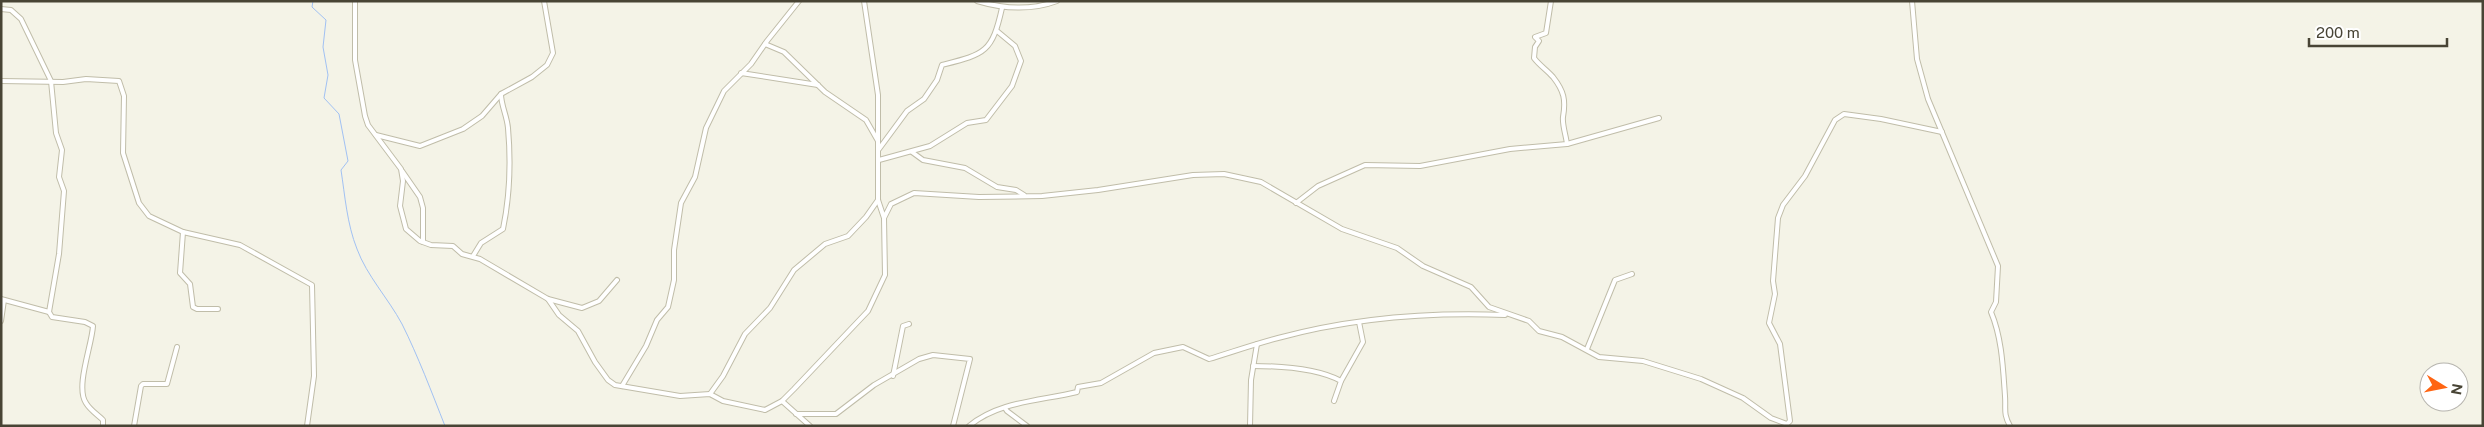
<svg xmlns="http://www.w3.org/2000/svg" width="2484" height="427" font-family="'Public Sans',sans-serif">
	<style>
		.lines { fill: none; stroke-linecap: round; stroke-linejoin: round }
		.stream { stroke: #a1c1f3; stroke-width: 1 }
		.minor-casing { stroke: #c0bda9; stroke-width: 6 }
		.minor { stroke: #fff; stroke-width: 4 }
	</style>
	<rect width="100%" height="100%" fill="#f4f3e7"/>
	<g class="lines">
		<path class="stream" d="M313,1L312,7L326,20L323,47L328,75L324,98L339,114L348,161L341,170C345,196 347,224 357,249C367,276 388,298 402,324C418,356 432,393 445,426"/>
		<g class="minor-casing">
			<g id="minor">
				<polyline points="355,1 355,60 365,116 368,125 401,169 403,181 400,206 406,229 420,241 431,245 453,246 462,254 480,259 548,299 582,308 599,301 617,280"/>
				<polyline points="864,1 878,95 878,200 884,218 891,204 914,193 979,197 1042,196 1098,190 1193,175 1224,174 1261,182 1342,229 1397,248 1423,266 1471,287 1489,307 1529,321 1539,331 1562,337 1599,357 1643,361 1701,379 1743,398 1771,418 1787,424 1790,421 1780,344 1769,323 1775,294 1773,281 1778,218 1783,205 1805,176 1835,120 1844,114 1881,119 1942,132"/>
				<path d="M977,1C1004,9 1030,11 1057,1"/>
				<path d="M1551,1L1546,33L1535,37L1539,41L1535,47L1534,58C1539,65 1547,70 1553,77C1564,91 1566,100 1563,117C1562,124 1566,136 1567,144"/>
				<path d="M1912,1L1917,59L1928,99L1998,266L1996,302L1991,312C2002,338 2003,368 2005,396C2006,410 2003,413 2010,426"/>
				<polyline points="1,9 11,10 21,19 51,81 56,133 62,150 59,177 64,191 59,254 49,312"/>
				<polyline points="765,44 784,52 825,92 866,120 878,141"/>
				<polyline points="741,73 818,85"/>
				<polyline points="1,81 63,82 86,79 119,81 124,96 123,153 139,203 149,216 183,232 240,245 312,285 314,376 307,426"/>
				<polyline points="376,135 420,146 463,129 482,116 501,94"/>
				<path d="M879,149L907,111L924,99L937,80L942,65C985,54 992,53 1002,8"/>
				<polyline points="912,152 923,160 965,168 997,187 1016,190 1024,195"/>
				<polyline points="879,160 930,146 967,123 986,120 1012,86 1021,61 1015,46 997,31"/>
				<polyline points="402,171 420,197 423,208 423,242"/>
				<polyline points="1296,203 1318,186 1365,165 1420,166 1510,149 1567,144 1659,118"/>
				<polyline points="183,232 180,273 190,284 193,307 197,309 218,309"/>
				<path d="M473,256L481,243L503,229C510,195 511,162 508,128C507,116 501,105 501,94L532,77L547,65L553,53L544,1"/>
				<path d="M1,299L49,312L52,317L85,322L93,326C92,345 75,387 86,403C90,410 98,415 103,420V426"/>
				<polyline points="548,299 559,315 578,331 595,362 608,380 615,385 680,396 710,394 723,401 765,410 782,401 794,389 868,311 885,275 884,218"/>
				<polyline points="1,321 4,300"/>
				<polyline points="1587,349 1615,280 1632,274"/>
				<path d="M1253,366C1280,366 1317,368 1341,381L1334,401"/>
				<polyline points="893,376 903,326 909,324"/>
				<polyline points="1341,381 1363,342 1359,322"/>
				<polyline points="622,386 646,346 657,320 668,307 674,280 674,250 681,203 695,177 706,128 724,91 751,64 767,41 799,1"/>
				<polyline points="710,394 723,376 745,334 770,308 794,270 825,244 848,236 866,217 878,200"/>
				<polyline points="782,401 810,426"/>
				<polyline points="1005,408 1007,411 1027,426"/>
				<polyline points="796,414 836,414 874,385 919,359 933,355 970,359 953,426"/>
				<polyline points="134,426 141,386 143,384 167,384 177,347"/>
				<path d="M969,426C999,401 1040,401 1077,392L1078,387L1101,383L1154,353L1183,347L1209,359C1232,352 1255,344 1278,338C1352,318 1429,312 1505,315"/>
				<polyline points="1250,426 1251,380 1257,344"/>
			</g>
		</g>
		<use href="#minor" class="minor"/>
	</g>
	<rect width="2484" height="427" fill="none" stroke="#484435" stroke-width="5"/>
	<g transform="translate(2444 387) rotate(100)"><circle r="24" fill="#ffffff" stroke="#b6b4ae"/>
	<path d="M0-4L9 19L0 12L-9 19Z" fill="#ff6513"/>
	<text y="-8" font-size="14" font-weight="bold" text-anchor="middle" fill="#484435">N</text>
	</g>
	<path d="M2309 38v8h138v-8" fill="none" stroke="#484435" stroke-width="2.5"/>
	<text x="2316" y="38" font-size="15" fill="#484435" stroke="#ffffff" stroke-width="4" paint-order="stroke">200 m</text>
</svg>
